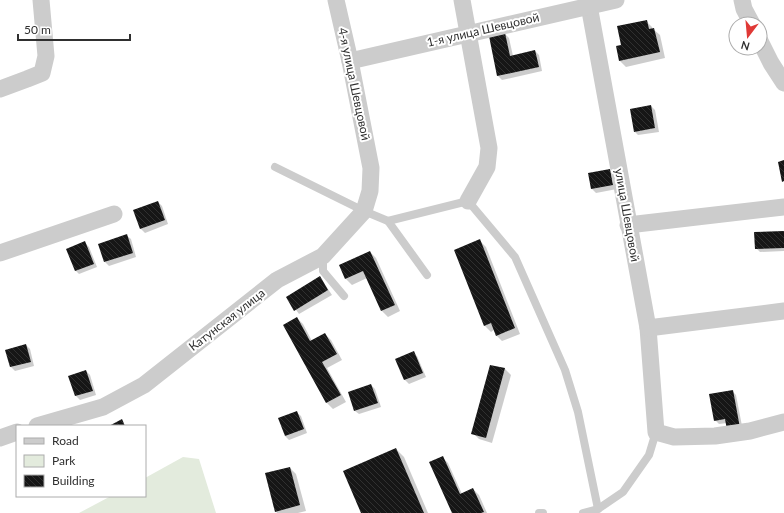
<svg xmlns="http://www.w3.org/2000/svg" width="784" height="513" font-family="Lato,sans-serif">
	<style>
		.green { fill: #e3ebdd }
		.shadow { fill: #0003 }
		.building { fill: url(#building-back-hatch) }
		.lines { fill: none; stroke-linecap: round; stroke-linejoin: round }
		.service { stroke: #ccc; stroke-width: 8 }
		.minor { stroke: #ccc; stroke-width: 17 }
		.labels { text-anchor: middle; stroke-width: 4; stroke-linejoin: round; paint-order: stroke }
		.street-label { font-size: 12px; fill: #2f2f2f; stroke: #fff }
	</style>
	<defs>
		<pattern id="building-back-hatch" width="6" height="6" patternUnits="userSpaceOnUse"><rect width="6" height="6" fill="#161616"/><path d="M-1 5l2 2M0 0l6 6M5-1l2 2" fill="none" stroke="#303030"/></pattern>
	</defs>
	<rect width="100%" height="100%" fill="#fff"/>
	<polygon class="green" points="183,457 199,459 216,513 79,513 111,496 145,496 145,478"/>
	<g class="shadow">
		<polygon points="646,21 652,27 653,29 660,35 665,58 626,67 620,61 623,46"/>
		<polygon points="505,34 509,38 513,56 535,51 539,55 542,71 502,80 498,76"/>
		<polygon points="651,106 655,110 659,132 638,135 634,131"/>
		<polygon points="610,170 614,174 617,189 596,193 592,189 589,174"/>
		<polygon points="158,202 162,206 168,224 145,233 141,229"/>
		<polygon points="784,232 784,251 760,252 756,248"/>
		<polygon points="127,236 131,239 136,257 109,266 105,262 100,244"/>
		<polygon points="480,241 486,247 520,334 502,341 496,335 494,330 491,332 485,326"/>
		<polygon points="85,243 89,247 97,267 79,274 75,270"/>
		<polygon points="370,252 376,258 400,311 388,317 382,311 367,278 352,285 346,279 340,265"/>
		<polygon points="320,277 332,295 299,314 287,297"/>
		<polygon points="297,318 303,324 312,341 325,334 331,340 342,360 327,368 346,402 333,409 327,403 284,325"/>
		<polygon points="26,345 30,349 34,366 15,371 11,367 6,350"/>
		<polygon points="413,353 417,356 426,377 409,384 405,380 396,360"/>
		<polygon points="490,367 505,369 511,375 492,443 479,439 473,433"/>
		<polygon points="86,371 90,375 96,395 80,400 76,396"/>
		<polygon points="371,385 375,389 381,407 359,414 355,411"/>
		<polygon points="732,391 736,395 743,431 727,423 719,424 715,420"/>
		<polygon points="297,413 301,416 307,433 289,440 285,436"/>
		<polygon points="396,449 404,457 428,513 362,513"/>
		<polygon points="442,457 448,463 462,494 473,489 479,495 487,513 453,513"/>
		<polygon points="290,468 296,474 306,511 298,513 277,513 276,511"/>
	</g>
	<g class="building">
		<polygon points="647,20 649,29 654,28 660,52 619,61 616,46 621,45 617,26"/>
		<polygon points="505,33 510,56 535,50 539,67 497,76 489,36"/>
		<polygon points="651,105 655,128 634,132 630,109"/>
		<polygon points="784,160 784,181 782,182 778,162"/>
		<polygon points="610,169 613,185 591,189 588,173"/>
		<polygon points="158,201 165,220 140,229 133,210"/>
		<polygon points="784,231 784,248 755,249 754,232"/>
		<polygon points="127,234 133,253 104,262 98,244"/>
		<polygon points="480,239 515,328 496,336 491,323 484,326 454,250"/>
		<polygon points="85,241 94,264 75,271 66,249"/>
		<polygon points="370,251 395,305 381,311 363,271 345,279 339,265"/>
		<polygon points="320,276 328,290 294,311 286,297"/>
		<polygon points="297,317 310,341 325,333 337,354 322,362 341,395 326,403 283,325"/>
		<polygon points="26,344 31,362 10,367 5,350"/>
		<polygon points="414,351 423,373 404,380 395,359"/>
		<polygon points="490,365 505,368 486,438 471,434"/>
		<polygon points="86,370 93,391 75,396 68,376"/>
		<polygon points="371,384 378,403 354,411 348,392"/>
		<polygon points="733,390 740,428 727,430 725,419 714,421 709,394"/>
		<polygon points="297,411 304,429 285,436 278,418"/>
		<polygon points="122,419 125,426 109,426"/>
		<polygon points="396,448 424,513 361,513 343,471"/>
		<polygon points="443,456 460,494 473,488 484,512 481,513 452,513 429,462"/>
		<polygon points="290,467 300,505 275,512 265,473"/>
	</g>
	<g class="lines">
		<g class="service">
			<polyline points="275,167 364,211 388,221 468,201 515,257 565,370 578,412 598,509"/>
			<polyline points="388,221 427,275"/>
			<polyline points="323,256 323,271 344,296"/>
			<polyline points="539,513 543,513"/>
			<polyline points="583,513 598,509 623,492 649,455 656,432"/>
		</g>
		<g class="minor">
			<polyline points="462,0 489,148 487,167 468,201"/>
			<polyline points="588,0 648,328 656,432 674,437 715,436 750,431 784,422"/>
			<polyline points="742,0 744,9 752,24"/>
			<polyline points="760,41 771,63 784,83"/>
			<polyline points="350,61 616,0"/>
			<polyline points="0,89 27,79 42,73 46,56 41,0"/>
			<polyline points="628,225 784,207"/>
			<polyline points="0,253 114,214"/>
			<polyline points="648,328 784,311"/>
			<polyline points="37,426 103,407 144,385 277,280 323,256 364,211 370,191 371,168 350,61 336,0"/>
			<polyline points="0,438 17,432"/>
		</g>
	</g>
	<g class="labels">
		<g class="street-label">
			<text transform="translate(483 30) rotate(-13)" y="4">1-я улица Шевцовой</text>
			<text transform="translate(354 84) rotate(78)" y="4">4-я улица Шевцовой</text>
			<text transform="translate(627 215) rotate(80)" y="4">улица Шевцовой</text>
			<text transform="translate(227 320) rotate(-38)" y="4">Катунская улица</text>
		</g>
	</g>
	<rect x="16" y="425" width="130" height="72" fill="#ffffff" stroke="#acacac"/>
	<rect x="24" y="438" width="20" height="6" fill="#cccccc" stroke="#acacac"/>
	<text x="52" y="445" font-size="12" fill="#2f2f2f">Road</text>
	<rect x="24" y="455" width="20" height="12" fill="#e3ebdd" stroke="#acacac"/>
	<text x="52" y="465" font-size="12" fill="#2f2f2f">Park</text>
	<rect x="24" y="475" width="20" height="12" fill="url(#building-back-hatch)" stroke="#acacac"/>
	<text x="52" y="485" font-size="12" fill="#2f2f2f">Building</text>
	<g transform="translate(748 36) rotate(196)"><circle r="19" fill="#ffffff" stroke="#acacac"/>
	<path d="M0-3L7 15L0 10L-7 15Z" fill="#e03936"/>
	<text y="-6" font-size="11" font-weight="bold" text-anchor="middle" fill="#2f2f2f">N</text>
	</g>
	<path d="M18 34v6h112v-6" fill="none" stroke="#2f2f2f" stroke-width="2"/>
	<text x="24" y="34" font-size="12" fill="#2f2f2f" stroke="#ffffff" stroke-width="3" paint-order="stroke">50 m</text>
</svg>
